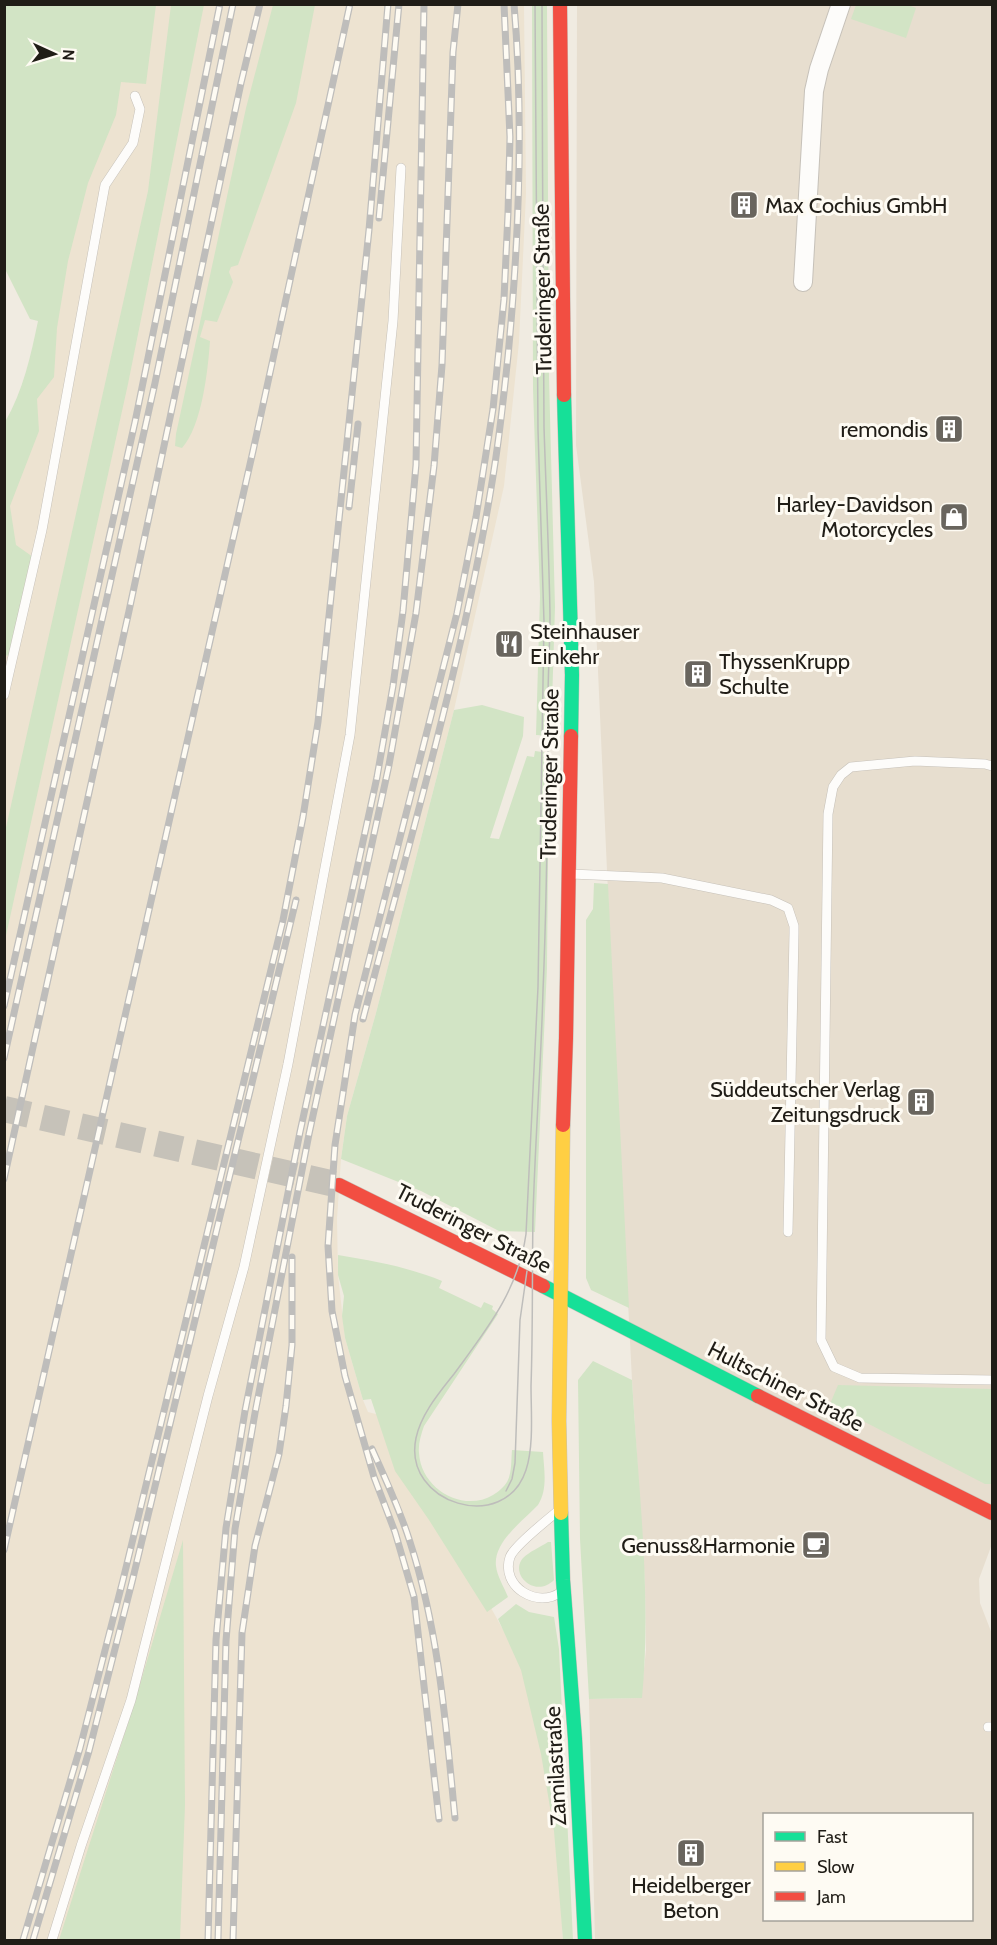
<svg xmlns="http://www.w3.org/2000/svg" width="997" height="1945" font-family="Cabin,sans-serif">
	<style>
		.commercial { fill: #e7decf; fill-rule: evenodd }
		.built { fill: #ede3d1 }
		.green { fill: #d2e4c5 }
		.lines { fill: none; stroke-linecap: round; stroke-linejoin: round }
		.secondary-tunnel { stroke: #c6c2b9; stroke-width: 26; stroke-dasharray: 26 13; stroke-linecap: butt }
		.lane-casing { stroke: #c6c1b9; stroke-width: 10 }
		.street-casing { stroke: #c6c1b9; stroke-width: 20 }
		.fast-casing { stroke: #c6c1b9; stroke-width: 15 }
		.slow-casing { stroke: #c6c1b9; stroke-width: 15 }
		.jam-casing { stroke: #c6c1b9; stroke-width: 15 }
		.lane { stroke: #fdfcfa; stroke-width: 9 }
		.street { stroke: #fdfcfa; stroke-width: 18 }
		.fast { stroke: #16e098; stroke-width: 14 }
		.slow { stroke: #ffcf43; stroke-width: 14 }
		.jam { stroke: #f24e42; stroke-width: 14 }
		.tram { stroke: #bebdbb; stroke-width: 1.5 }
		.rail-casing { stroke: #bebdbb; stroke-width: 7 }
		.rail { stroke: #fefbf3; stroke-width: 4.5; stroke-dasharray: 14; stroke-linecap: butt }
		.labels { text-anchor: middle; stroke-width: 6; stroke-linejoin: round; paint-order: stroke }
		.poi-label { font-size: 22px; fill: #201d17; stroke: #fefbf3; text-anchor: end }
		.street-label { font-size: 22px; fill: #201d17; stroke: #fefbf3 }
	</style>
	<rect width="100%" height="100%" fill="#f0ebe1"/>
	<path class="commercial" d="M577,5H992V1544L979,1579L980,1603L992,1634V1940H595L589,1699L641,1698L646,1650L645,1583L632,1380L615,1048L594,582L576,445ZM764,1814H972V1920H764Z"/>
	<polygon class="built" points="127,5 524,5 526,194 519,342 504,486 454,710 376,1013 347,1116 341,1159 337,1219 338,1275 345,1338 363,1400 368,1412 380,1415 479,1586 542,1701 552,1760 563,1940 5,1940 5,511"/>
	<g class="green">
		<path d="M4,5H156L146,84L121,82L116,115L88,183L68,261L57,328L54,377L37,399L39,431L10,506L16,545L33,557L10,656L4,655L5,422C23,391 31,355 38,321L30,319L5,269Z"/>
		<polygon points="171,5 204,5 128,384 5,940 5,832 148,191"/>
		<path d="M273,5H315L296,103L238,265L231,267L229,272L233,282L217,322L205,320L200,337L210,341C208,370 202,426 182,448L175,446L176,434L246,108Z"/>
		<polygon points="532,5 547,5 549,377 555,607 551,736 536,735 540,596 533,389"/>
		<polygon points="908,5 916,8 906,38 851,19 856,5"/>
		<polygon points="482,705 524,717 523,736 490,838 499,839 527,756 534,757 535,751 549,753 547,968 535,1232 499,1231 421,1191 341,1159 347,1116 376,1013 454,710"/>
		<polygon points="594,883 608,884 629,1308 591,1290 586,1278 586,920 593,909"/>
		<path d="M338,1255C374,1261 408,1267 442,1281L439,1288L481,1308L484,1302L493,1306L492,1309L498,1314L424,1426C421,1435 418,1444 419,1453C421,1489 463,1513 493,1495C498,1492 504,1487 507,1482C512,1473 511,1461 512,1450L543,1452C544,1470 548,1489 538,1505C523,1521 493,1542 496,1566C497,1576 504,1587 508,1597L487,1612L429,1520L395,1471L371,1399L363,1400L345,1338L342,1316L344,1296L338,1275Z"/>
		<path d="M593,1361L632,1380C638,1486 652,1593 642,1698L589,1699L580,1539L578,1380Z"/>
		<polygon points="838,1385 992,1389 992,1484 985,1484 830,1404"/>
		<polygon points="183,1540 185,1805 180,1940 59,1940 135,1701"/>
		<path d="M548,1542H551L554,1580C535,1599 509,1574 523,1558C529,1552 540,1547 548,1542Z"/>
		<polygon points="516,1604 529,1612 554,1617 559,1649 573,1940 563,1940 554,1831 541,1754 521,1670 498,1619"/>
	</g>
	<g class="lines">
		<polyline class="secondary-tunnel" points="4,1109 339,1185"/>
		<g class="lane-casing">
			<g id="lane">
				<polyline points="4,695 42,530 105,185 133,143 140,109 135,96"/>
				<polyline points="992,766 985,764 915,761 851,767 841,775 833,787 828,814 821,1340 834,1367 860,1378 992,1380"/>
				<polyline points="571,874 662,878 771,900 788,908 794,926 794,933 788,1232"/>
				<path d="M558,1511C547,1520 514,1546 510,1557C500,1587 538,1609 561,1592"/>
				<polyline points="988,1727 992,1727"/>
				<polyline points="52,1940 81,1846 131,1700 208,1396 244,1267 288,1064 350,735 393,321 401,168"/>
			</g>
		</g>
		<g class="street-casing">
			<polyline id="street" points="803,282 814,91 819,69 841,4"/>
		</g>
		<g class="fast-casing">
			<g id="fast">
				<polyline points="564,395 572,675 571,736"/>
				<polyline points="543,1286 758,1396"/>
				<polyline points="561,1513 563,1580 575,1739 585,1940"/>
			</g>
		</g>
		<g class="slow-casing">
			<polyline id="slow" points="561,1513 559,1421 563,1125"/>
		</g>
		<g class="jam-casing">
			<g id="jam">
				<polyline points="560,4 564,395"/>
				<polyline points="563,1125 566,1038 571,736"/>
				<polyline points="339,1185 543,1286"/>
				<polyline points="758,1396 992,1513"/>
			</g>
		</g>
		<use href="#lane" class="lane"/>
		<use href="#street" class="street"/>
		<use href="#fast" class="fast"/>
		<use href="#slow" class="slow"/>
		<use href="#jam" class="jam"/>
		<g class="tram">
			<path d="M535,4L538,430L544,622L538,987L526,1234C518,1291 487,1329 454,1374C439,1393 421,1414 416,1438C402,1504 505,1535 526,1470C534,1446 531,1411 531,1386C533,1329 532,1273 533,1216C535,1141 541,1066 543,991C547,894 548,797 548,700C548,672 550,643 550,615C549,553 546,490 544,427C542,286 543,145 542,4"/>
			<polyline points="506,1491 512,1479 515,1463 520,1320 527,1271"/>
		</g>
		<g class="rail-casing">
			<g id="rail">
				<polyline points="379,218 399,4"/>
				<polyline points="349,507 358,424"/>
				<polyline points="4,1006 135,422 220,4"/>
				<path d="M363,1019C410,837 465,656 494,470C500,432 504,394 508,356C519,240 524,122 514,4"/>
				<polyline points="4,1058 155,383 233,4"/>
				<polyline points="4,1179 129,611 241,83 260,4"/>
				<path d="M372,1449C386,1480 400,1510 410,1542C439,1631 446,1726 455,1818"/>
				<polyline points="4,1550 253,451 350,4"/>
				<polyline points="439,1819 414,1597 395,1532 374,1477 345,1376 332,1311 328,1246 335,1145 355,1015 457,613 476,517 493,409 504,299 508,213 510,137 504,4"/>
				<polyline points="23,1940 80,1748 123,1580 283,920 303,817 318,722 369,230 388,4"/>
				<polyline points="33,1940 89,1751 132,1582 296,900"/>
				<polyline points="208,1940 216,1640 226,1528 245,1411 300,1132 377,777 393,686 403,611 416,465 424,4"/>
				<polyline points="218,1940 226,1641 235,1529 255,1413 309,1134 389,765 416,613 434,466 442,365 453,52 458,4"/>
				<polyline points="233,1940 242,1633 255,1546 279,1454 286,1406 292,1345 292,1257"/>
			</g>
		</g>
		<use href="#rail" class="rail"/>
	</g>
	<defs>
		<g id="building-square" transform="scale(1.5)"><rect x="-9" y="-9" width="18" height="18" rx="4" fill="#69655e" stroke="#fefbf3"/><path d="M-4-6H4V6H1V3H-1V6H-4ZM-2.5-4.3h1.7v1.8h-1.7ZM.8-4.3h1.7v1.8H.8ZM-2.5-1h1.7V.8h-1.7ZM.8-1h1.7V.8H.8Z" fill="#fff"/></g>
		<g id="shop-square" transform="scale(1.5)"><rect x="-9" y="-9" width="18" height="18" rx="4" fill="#69655e" stroke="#fefbf3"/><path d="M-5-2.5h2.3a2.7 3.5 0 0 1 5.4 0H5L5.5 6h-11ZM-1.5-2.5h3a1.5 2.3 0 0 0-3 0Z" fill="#fff"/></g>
		<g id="restaurant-square" transform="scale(1.5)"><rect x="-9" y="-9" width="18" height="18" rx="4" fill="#69655e" stroke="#fefbf3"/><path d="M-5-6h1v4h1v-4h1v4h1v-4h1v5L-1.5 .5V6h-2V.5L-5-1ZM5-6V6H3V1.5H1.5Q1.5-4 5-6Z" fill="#fff"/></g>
		<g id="cafe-square" transform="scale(1.5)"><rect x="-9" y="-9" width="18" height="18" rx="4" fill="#69655e" stroke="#fefbf3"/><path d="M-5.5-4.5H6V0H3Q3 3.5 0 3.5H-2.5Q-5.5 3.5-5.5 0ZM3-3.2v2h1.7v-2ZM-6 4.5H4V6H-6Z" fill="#fff"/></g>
	</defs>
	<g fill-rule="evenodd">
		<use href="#building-square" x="744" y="205"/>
		<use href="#building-square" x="949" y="429"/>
		<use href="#shop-square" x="954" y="517"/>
		<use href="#restaurant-square" x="509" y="644"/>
		<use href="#building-square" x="698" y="674"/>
		<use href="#building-square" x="921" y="1102"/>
		<use href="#cafe-square" x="816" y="1545"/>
		<use href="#building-square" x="691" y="1853"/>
	</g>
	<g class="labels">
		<g class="poi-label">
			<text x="765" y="213" text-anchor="start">Max Cochius GmbH</text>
			<text x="928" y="437">remondis</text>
			<text x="933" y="512">Harley-Davidson<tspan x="933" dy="25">Motorcycles</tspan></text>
			<text x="530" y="639" text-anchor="start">Steinhauser<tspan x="530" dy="25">Einkehr</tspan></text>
			<text x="719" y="669" text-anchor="start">ThyssenKrupp<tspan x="719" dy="25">Schulte</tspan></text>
			<text x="900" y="1097">Süddeutscher Verlag<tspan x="900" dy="25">Zeitungsdruck</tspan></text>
			<text x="795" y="1553">Genuss&amp;Harmonie</text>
			<text x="691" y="1893" text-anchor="middle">Heidelberger<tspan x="691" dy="25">Beton</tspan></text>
		</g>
		<g class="street-label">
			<text transform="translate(542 289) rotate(-91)" y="8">Truderinger Straße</text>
			<text transform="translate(549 774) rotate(-89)" y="8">Truderinger Straße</text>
			<text transform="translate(474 1228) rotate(27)" y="8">Truderinger Straße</text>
			<text transform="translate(786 1386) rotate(27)" y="8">Hultschiner Straße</text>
			<text transform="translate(555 1766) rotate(-93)" y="8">Zamilastraße</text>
		</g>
	</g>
	<rect width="997" height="1945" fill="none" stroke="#201d17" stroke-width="12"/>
	<rect x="763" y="1813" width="210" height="108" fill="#fefbf3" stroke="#a5a29b" stroke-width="1.5"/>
	<rect x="775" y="1832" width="30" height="9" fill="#16e098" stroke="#a5a29b" stroke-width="1.5"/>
	<text x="817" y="1843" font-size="18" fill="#201d17">Fast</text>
	<rect x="775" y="1862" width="30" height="9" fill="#ffcf43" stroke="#a5a29b" stroke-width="1.5"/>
	<text x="817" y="1873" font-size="18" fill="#201d17">Slow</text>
	<rect x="775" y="1892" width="30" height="9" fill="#f24e42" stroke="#a5a29b" stroke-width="1.5"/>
	<text x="817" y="1903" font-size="18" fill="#201d17">Jam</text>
	<g transform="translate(54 54) rotate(94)" stroke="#fefbf3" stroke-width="4.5" paint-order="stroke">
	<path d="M0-4.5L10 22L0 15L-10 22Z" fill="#201d17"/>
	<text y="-9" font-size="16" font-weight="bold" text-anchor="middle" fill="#201d17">N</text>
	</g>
</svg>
